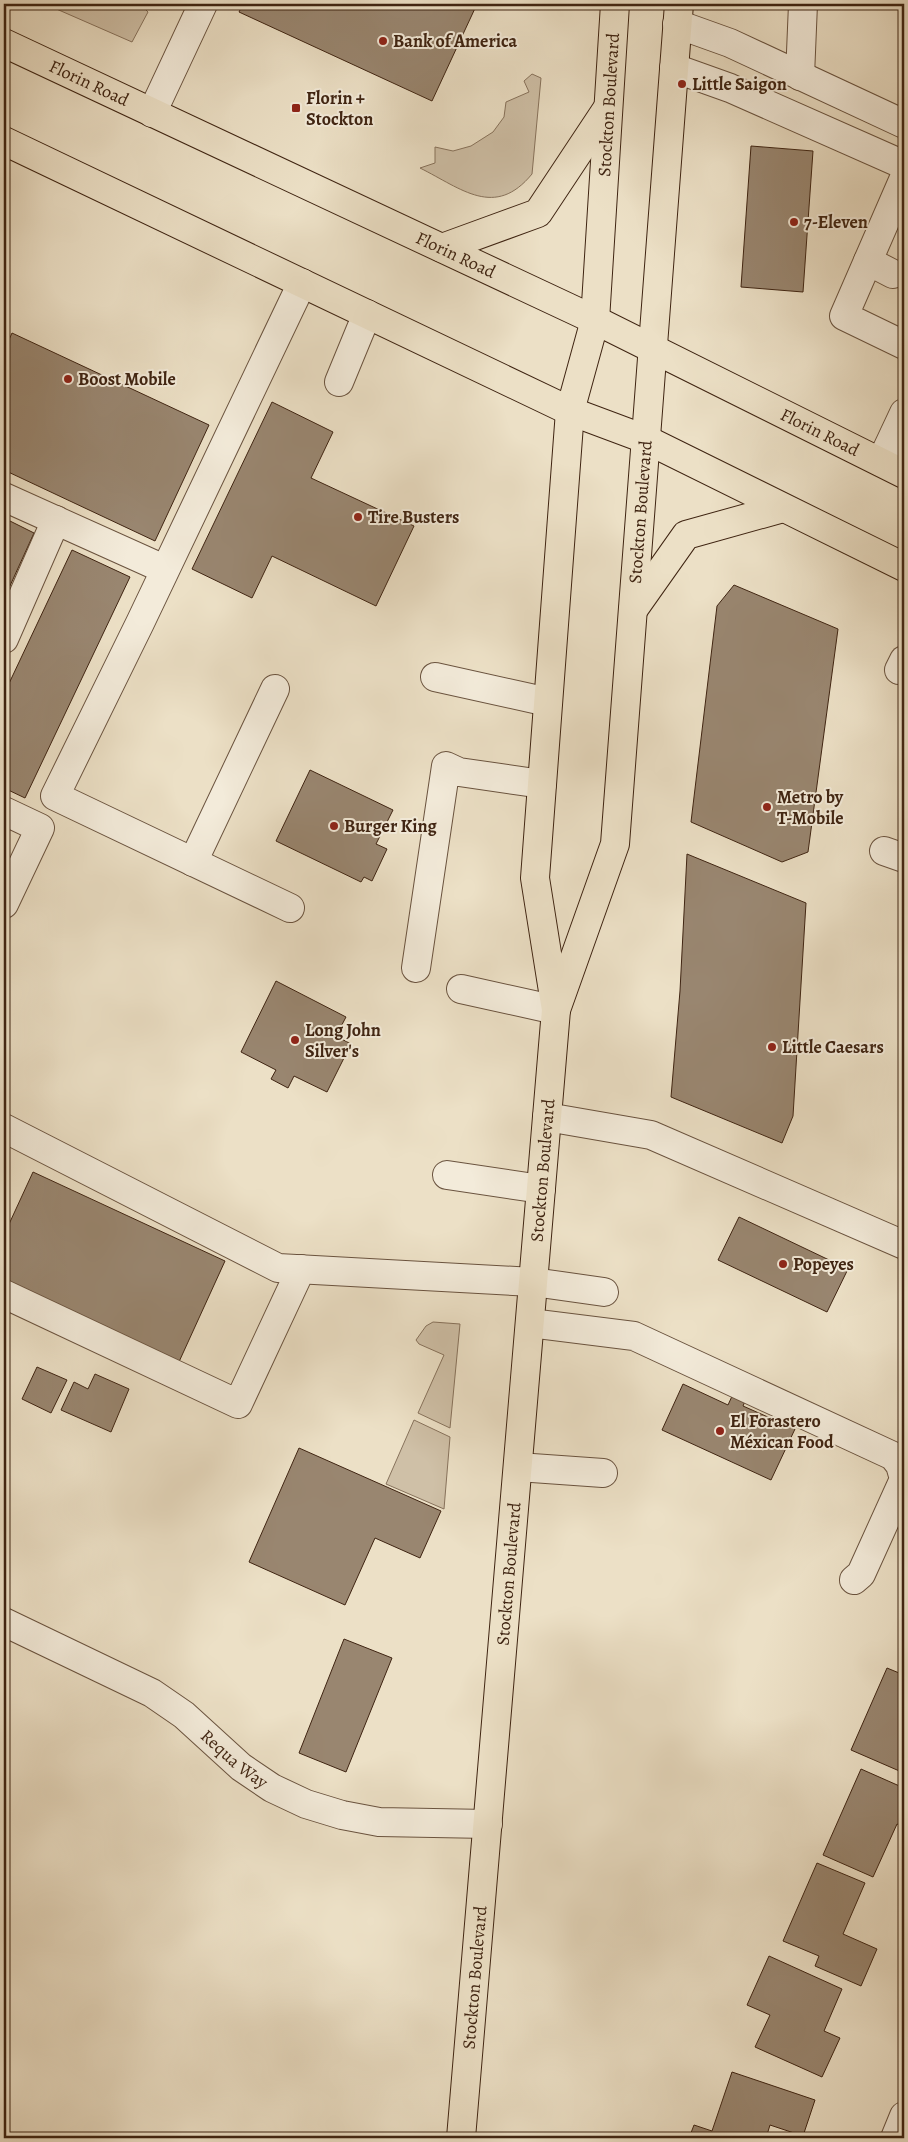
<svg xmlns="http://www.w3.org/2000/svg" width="908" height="2142" font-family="Alegreya,serif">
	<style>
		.green { fill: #cfc0a7; stroke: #87725c }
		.building { fill: #998670; stroke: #3f2412 }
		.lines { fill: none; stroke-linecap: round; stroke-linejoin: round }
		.minor-casing { stroke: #6a533f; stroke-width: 30 }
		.major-casing { stroke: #3f2412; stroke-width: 30 }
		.minor { stroke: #f3ebda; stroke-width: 28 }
		.major { stroke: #ece0c6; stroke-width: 28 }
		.poi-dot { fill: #8f2418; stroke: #f3ebda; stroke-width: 2 }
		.labels { text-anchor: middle; stroke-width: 4; stroke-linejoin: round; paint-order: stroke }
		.poi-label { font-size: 18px; font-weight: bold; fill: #3f2412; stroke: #f3ebda; text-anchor: start }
		.street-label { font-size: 18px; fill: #3f2412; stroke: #f3ebda }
	</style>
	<rect width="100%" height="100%" fill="#ece0c6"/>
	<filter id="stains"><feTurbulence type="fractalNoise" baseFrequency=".004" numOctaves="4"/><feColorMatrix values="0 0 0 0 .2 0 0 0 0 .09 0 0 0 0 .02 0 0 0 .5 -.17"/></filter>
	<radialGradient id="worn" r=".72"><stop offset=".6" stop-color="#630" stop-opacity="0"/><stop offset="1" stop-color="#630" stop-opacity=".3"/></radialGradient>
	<g class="green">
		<polygon points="45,4 135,4 142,6 148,12 132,42"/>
		<path d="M532,74L541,78L532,174C495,219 462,189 420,168L435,163V147L453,151L471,146L493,132L504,117L506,102L529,92L524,81Z"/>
		<polygon points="433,1322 460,1324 450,1428 418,1413 444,1355 419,1344 416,1340 426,1326"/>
		<polygon points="414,1420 450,1437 444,1509 386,1484"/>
	</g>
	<g class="building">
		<polygon points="243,4 477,4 432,101 239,12"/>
		<polygon points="751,146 813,151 803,292 741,287"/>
		<polygon points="12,333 209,425 155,541 4,470 4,351"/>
		<polygon points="272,402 333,432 311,478 414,526 376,606 272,556 252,598 192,569"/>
		<polygon points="4,518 34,533 4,599"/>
		<polygon points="72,550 130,577 25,798 4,788 4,694"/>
		<polygon points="734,585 838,629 808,852 782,862 691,822 717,606"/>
		<polygon points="310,770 393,810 376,844 387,849 372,881 364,877 361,882 276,841"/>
		<polygon points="687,854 806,903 793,1116 782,1143 671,1097 680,991"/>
		<polygon points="276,981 346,1017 336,1036 351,1044 327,1092 294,1076 288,1088 271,1079 276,1070 241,1052"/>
		<polygon points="33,1172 225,1261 178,1364 4,1284 4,1235"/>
		<polygon points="739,1217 848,1269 827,1312 718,1260"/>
		<polygon points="37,1367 67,1380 51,1413 22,1399"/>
		<polygon points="95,1374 129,1389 111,1432 61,1410 74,1382 88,1389"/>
		<polygon points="683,1384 728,1405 733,1394 746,1399 743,1406 795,1429 771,1480 662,1430"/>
		<polygon points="299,1448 441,1511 420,1558 375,1538 345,1605 249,1562"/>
		<polygon points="344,1639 392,1658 346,1772 299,1753"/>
		<polygon points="887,1668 904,1675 904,1773 851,1750"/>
		<polygon points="861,1769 904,1788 904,1827 897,1824 873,1877 823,1855"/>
		<polygon points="817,1863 865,1883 843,1934 877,1949 861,1986 815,1966 819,1956 783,1941"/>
		<polygon points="769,1956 842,1989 824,2031 840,2038 822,2077 755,2047 770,2015 747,2005"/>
		<polygon points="732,2072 815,2100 803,2136 770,2125 766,2138 689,2138 694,2125 712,2131"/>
	</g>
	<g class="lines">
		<g class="minor-casing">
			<g id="minor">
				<polyline points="677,24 730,43 904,124"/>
				<polyline points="674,68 730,88 904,165"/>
				<polyline points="800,76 803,4"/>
				<polyline points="152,113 203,4"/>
				<polyline points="904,178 844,316 904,345"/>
				<polyline points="868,261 893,274"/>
				<polyline points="339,382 367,314"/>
				<polyline points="881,462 904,413"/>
				<polyline points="4,497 164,569"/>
				<polyline points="4,639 56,520"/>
				<polyline points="899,670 904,660"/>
				<polyline points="435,677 548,702"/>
				<polyline points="4,811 40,828 4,904"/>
				<polyline points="884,851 904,858"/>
				<polyline points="193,862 275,689"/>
				<polyline points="290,908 55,796 140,623 302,283"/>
				<polyline points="416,968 446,766 459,772 542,784"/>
				<polyline points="461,989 556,1010"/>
				<polyline points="547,1117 651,1135 904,1245"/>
				<polyline points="4,1128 278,1268 533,1282 604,1292"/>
				<polyline points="447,1175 541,1189"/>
				<polyline points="4,1294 238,1404 301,1269"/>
				<polyline points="530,1323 634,1336 893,1456 900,1465 904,1479 861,1574 854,1580"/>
				<polyline points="518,1467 603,1473"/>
				<path id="s1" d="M4,1622L152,1693L184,1715L241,1767L272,1788L306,1804L342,1815L379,1822L488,1824"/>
				<polyline points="895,2138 904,2116"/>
			</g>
		</g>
		<g class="major-casing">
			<g id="major">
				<path id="s2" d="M4,43L595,320L904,474"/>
				<polyline points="4,141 570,411 645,439 904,567"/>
				<polyline points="442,248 538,213 607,109"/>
				<polyline points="633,610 686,535 783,508"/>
				<path id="s3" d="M557,1007L615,844L679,4"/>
				<path id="s4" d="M461,2138L556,1010L535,878L570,411L595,320L615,4"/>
			</g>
		</g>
		<use href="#minor" class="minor"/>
		<use href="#major" class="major"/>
	</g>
	<g class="poi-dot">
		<circle cx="383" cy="41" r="5"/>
		<circle cx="682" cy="84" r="5"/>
		<rect x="291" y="103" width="10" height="10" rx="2.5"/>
		<circle cx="794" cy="222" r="5"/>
		<circle cx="68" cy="379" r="5"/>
		<circle cx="358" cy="517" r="5"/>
		<circle cx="767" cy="807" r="5"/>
		<circle cx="334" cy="826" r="5"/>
		<circle cx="295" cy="1040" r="5"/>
		<circle cx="772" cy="1047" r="5"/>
		<circle cx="783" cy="1264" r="5"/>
		<circle cx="720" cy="1431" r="5"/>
	</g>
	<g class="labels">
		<g class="poi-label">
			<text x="393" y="47">Bank of America</text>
			<text x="692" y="90">Little Saigon</text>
			<text x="306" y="104">Florin +<tspan x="306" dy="21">Stockton</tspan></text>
			<text x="804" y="228">7-Eleven</text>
			<text x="78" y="385">Boost Mobile</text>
			<text x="368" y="523">Tire Busters</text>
			<text x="777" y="803">Metro by<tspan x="777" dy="21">T-Mobile</tspan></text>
			<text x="344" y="832">Burger King</text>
			<text x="305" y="1036">Long John<tspan x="305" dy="21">Silver's</tspan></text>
			<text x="782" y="1053">Little Caesars</text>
			<text x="793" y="1270">Popeyes</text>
			<text x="730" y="1427">El Forastero<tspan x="730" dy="21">Méxican Food</tspan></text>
		</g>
		<g class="street-label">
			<text dy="6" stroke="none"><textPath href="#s2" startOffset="94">Florin Road</textPath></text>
			<text dy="6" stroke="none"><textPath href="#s4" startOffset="2044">Stockton Boulevard</textPath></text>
			<text dy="6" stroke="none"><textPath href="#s2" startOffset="499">Florin Road</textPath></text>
			<text dy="6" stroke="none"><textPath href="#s2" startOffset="904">Florin Road</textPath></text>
			<text dy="6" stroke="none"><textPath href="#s3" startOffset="506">Stockton Boulevard</textPath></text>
			<text dy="6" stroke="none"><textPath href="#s4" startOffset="971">Stockton Boulevard</textPath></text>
			<text dy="6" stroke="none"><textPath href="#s4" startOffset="566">Stockton Boulevard</textPath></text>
			<text dy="6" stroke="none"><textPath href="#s1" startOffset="270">Requa Way</textPath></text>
			<text dy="6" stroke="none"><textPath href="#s4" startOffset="161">Stockton Boulevard</textPath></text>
		</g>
	</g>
	<rect width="908" height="2142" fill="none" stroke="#ece0c6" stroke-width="20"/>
	<rect x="5" y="5" width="898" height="2132" fill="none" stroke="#3f2412" stroke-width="2.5"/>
	<rect x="10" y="10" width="888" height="2122" fill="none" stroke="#3f2412"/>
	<rect width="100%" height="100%" filter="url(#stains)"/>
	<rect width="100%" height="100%" fill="url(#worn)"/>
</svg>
